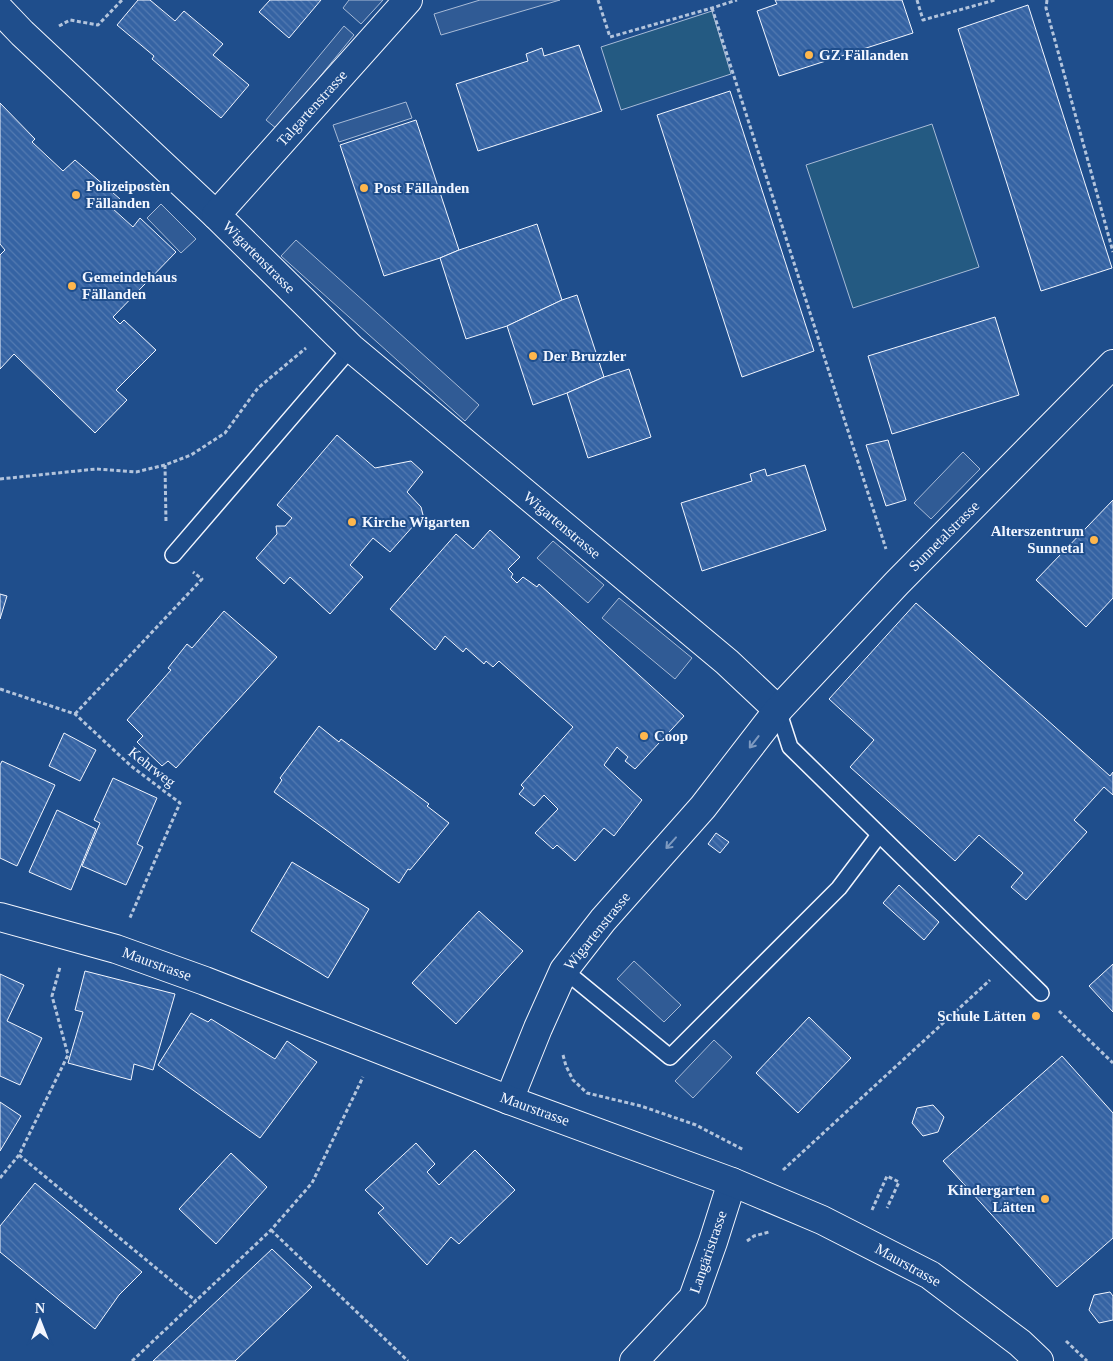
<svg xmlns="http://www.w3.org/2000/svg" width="1113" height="1361" font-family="Georgia,serif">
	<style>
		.garden { fill: #245a82; stroke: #a8bbd7 }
		.parking { fill: #305b95; stroke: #a8bbd7 }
		.building { fill: url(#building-back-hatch); stroke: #f2f6ff }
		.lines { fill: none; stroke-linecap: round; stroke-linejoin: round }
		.service-casing { stroke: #f2f6ff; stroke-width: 18 }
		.minor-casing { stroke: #f2f6ff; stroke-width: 30 }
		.tertiary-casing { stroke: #f2f6ff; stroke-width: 30 }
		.path { stroke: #b3c4dc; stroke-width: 3; stroke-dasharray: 4 2.5; stroke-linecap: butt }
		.service { stroke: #1f4e8c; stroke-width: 15 }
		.minor { stroke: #1f4e8c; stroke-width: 28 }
		.tertiary { stroke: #1f4e8c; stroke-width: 28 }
		.oneway { stroke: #7e9ac0 }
		.poi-dot { fill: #ffb74d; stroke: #1f4e8c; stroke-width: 2 }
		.labels { text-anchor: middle; stroke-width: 4; stroke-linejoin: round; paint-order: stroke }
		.poi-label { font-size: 15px; font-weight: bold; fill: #f2f6ff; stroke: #1f4e8c; text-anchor: start }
		.street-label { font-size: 15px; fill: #f2f6ff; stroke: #1f4e8c }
	</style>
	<defs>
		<pattern id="building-back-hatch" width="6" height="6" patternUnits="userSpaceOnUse" patternTransform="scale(1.25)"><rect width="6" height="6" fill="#3563a3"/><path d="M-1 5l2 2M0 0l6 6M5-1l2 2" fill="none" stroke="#537ab1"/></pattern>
	</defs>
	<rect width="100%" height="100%" fill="#1f4e8c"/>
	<g class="garden">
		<polygon points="712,11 731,74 621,110 601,47"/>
		<polygon points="932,124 979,267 853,308 806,165"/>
	</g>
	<g class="parking">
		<polygon points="349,0 383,0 361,24 343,8"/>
		<polygon points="480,0 560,0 441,35 434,14"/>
		<polygon points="344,26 354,35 277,129 266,120"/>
		<polygon points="406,102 412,118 339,142 333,125"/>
		<polygon points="161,204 196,239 181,253 147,218"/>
		<polygon points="296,240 479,405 465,421 281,256"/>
		<polygon points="963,452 980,469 931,519 914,503"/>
		<polygon points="553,541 604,585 588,603 537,558"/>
		<polygon points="619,598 692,658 675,679 602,618"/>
		<polygon points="634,961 681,1005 664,1022 617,979"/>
		<polygon points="714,1040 732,1057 693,1098 675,1081"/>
	</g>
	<g class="building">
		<polygon points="138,0 150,0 175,21 184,11 223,44 213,55 249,85 221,118 152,59 154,56 117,25"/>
		<polygon points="270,0 321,0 289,38 259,12"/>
		<polygon points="775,0 902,0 913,33 779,76 757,11 777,4"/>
		<polygon points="1028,5 1112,268 1041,291 958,29"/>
		<polygon points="579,45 602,111 478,151 456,84 528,61 526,54 542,48 544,56"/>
		<polygon points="730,91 814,351 742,377 657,115"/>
		<polygon points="0,103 35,139 32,142 63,171 75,160 120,199 112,208 133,227 140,218 176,252 113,317 120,324 124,320 156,350 116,390 127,400 95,433 14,354 0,369 0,255 5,250 0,244"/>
		<polygon points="416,120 459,250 440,258 384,276 340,145"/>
		<polygon points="537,224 562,300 507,326 466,339 440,258 459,250"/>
		<polygon points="577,295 604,377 567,393 533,405 507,326 562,300"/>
		<polygon points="995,317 1019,395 892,434 868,356"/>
		<polygon points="629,369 651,437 588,458 567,393 604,377"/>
		<polygon points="337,435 375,468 411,461 423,472 407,492 421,507 423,515 390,552 373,538 350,565 363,577 330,614 290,577 284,584 256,558 277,534 276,526 285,526 292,518 277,505"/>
		<polygon points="888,440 906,500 886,506 866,445"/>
		<polygon points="805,465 826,530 702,571 681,503 752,481 750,474 765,469 767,476"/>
		<polygon points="1113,500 1113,598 1086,627 1036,580"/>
		<polygon points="490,530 520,557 508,569 513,574 511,577 517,583 523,577 537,587 539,584 684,716 635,769 625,761 628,757 617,747 604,765 642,800 614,836 604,828 575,861 557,845 553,849 535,833 558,809 544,795 534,806 519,794 524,788 521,785 573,727 499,661 493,667 486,661 484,664 466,648 463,652 445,636 435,650 390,609 456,534 473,549"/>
		<polygon points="0,594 7,596 0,619"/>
		<polygon points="916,603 1110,776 1113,772 1113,795 1104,787 1074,820 1087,832 1026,900 1011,887 1023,873 979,835 955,861 850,767 874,740 829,699"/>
		<polygon points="224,611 277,657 176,768 168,761 162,766 137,742 143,736 127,720 171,670 168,668 187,644 192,648"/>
		<polygon points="319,726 339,742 341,739 429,804 427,806 449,823 410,870 408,869 399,883 274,792 282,780 280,778"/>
		<polygon points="64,733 96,750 80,781 49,766"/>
		<polygon points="2,761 55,785 17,866 0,858 0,765"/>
		<polygon points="113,778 157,798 137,844 143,847 126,885 82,866 100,823 94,820"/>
		<polygon points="57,810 96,829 71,890 29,872"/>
		<polygon points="716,833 729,842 720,853 708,844"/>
		<polygon points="292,862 369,909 328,978 251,931"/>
		<polygon points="899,885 939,922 924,940 883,903"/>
		<polygon points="479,911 523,951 456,1024 412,983"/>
		<polygon points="1113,964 1113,1012 1089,986"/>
		<polygon points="85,971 175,994 153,1070 134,1064 131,1080 68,1063 83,1012 75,1010"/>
		<polygon points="0,974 24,985 7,1021 42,1038 20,1085 0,1076"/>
		<polygon points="191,1013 208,1022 211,1019 275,1059 287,1041 317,1062 260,1138 158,1065"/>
		<polygon points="809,1017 851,1058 798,1113 756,1073"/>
		<polygon points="1062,1056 1113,1113 1113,1238 1057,1287 943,1161"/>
		<polygon points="0,1102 21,1116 0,1151"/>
		<polygon points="933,1105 944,1117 938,1132 923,1136 912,1123 917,1108"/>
		<polygon points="416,1143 435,1164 427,1172 439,1185 475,1150 515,1190 459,1244 451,1237 427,1265 378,1213 384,1208 365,1190"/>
		<polygon points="231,1153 267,1187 216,1244 179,1209"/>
		<polygon points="35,1183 142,1272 119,1295 95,1329 0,1252 0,1226"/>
		<polygon points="272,1249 312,1287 235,1361 153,1361"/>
		<polygon points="1110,1292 1113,1296 1113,1320 1099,1323 1089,1310 1094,1295"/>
	</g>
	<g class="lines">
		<g class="service-casing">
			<g id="service">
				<polyline points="173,555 351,348"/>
				<polyline points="778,710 790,747 1041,993"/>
				<polyline points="564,970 670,1057 839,888 879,835"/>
			</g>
		</g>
		<g class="minor-casing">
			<g id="minor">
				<polyline points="0,10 22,33 216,215 351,348 727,662 778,710"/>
				<polyline points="216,215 408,0"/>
				<polyline points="509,1100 538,1028 564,970 603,920 703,807 778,710 897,583 1113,364"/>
				<polyline points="634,1361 693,1298 713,1242 732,1182"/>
			</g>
		</g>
		<g class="tertiary-casing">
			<polyline id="tertiary" points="0,917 116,949 205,981 509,1100 732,1182 822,1220 930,1275 1020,1343 1039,1361"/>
		</g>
		<g class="path">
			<polyline points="598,0 610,37 712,8 737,0"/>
			<polyline points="917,0 923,20 995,0"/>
			<polyline points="1047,0 1046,8 1113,252"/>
			<polyline points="712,8 886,549"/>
			<polyline points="59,26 70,20 98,25 122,0"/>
			<polyline points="165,465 166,523"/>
			<polyline points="0,479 96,469 136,472 165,465 191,455 225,433 258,388 306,348"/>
			<polyline points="0,689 75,714 131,766 180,803 129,920"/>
			<polyline points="75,714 202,579 193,572"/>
			<polyline points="1059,1011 1113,1063"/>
			<polyline points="563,1055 566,1066 573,1080 587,1093 641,1106 696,1125 744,1150"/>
			<polyline points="19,1155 196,1301"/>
			<polyline points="783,1170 990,980"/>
			<polyline points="0,1178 19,1155 68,1055 52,996 60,967"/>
			<polyline points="872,1210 887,1176 899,1182 887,1208"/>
			<polyline points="271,1230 408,1361"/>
			<polyline points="747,1241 754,1236 769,1232"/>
			<polyline points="1066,1341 1087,1361"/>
			<polyline points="132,1361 271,1230 312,1183 363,1077"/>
		</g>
		<use href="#service" class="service"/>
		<use href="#minor" class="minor"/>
		<use href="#tertiary" class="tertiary"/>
	</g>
	<defs><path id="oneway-shaft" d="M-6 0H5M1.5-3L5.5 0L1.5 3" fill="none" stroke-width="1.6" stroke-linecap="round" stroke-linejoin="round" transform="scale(1.25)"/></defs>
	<g class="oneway">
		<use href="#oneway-shaft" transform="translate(754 742) rotate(128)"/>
		<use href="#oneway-shaft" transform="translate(671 843) rotate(132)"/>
	</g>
	<g class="poi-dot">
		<circle cx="809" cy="55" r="5"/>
		<circle cx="364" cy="188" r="5"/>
		<circle cx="76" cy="195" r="5"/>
		<circle cx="72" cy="286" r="5"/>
		<circle cx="533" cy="356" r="5"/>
		<circle cx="352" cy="522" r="5"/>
		<circle cx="1094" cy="540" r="5"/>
		<circle cx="644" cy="736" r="5"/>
		<circle cx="1036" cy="1016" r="5"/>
		<circle cx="1045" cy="1199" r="5"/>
	</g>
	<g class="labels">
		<g class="poi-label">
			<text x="819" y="60">GZ Fällanden</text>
			<text x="86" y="191">Polizeiposten<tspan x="86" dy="17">Fällanden</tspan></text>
			<text x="374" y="193">Post Fällanden</text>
			<text x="82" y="282">Gemeindehaus<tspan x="82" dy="17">Fällanden</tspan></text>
			<text x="543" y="361">Der Bruzzler</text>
			<text x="362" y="527">Kirche Wigarten</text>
			<text x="1084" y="536" text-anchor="end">Alterszentrum<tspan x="1084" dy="17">Sunnetal</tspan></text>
			<text x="654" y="741">Coop</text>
			<text x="1026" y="1021" text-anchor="end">Schule Lätten</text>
			<text x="1035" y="1195" text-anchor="end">Kindergarten<tspan x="1035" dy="17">Lätten</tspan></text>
		</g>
		<g class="street-label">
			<text transform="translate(312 108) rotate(-48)" y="5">Talgartenstrasse</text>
			<text transform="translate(259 257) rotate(45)" y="5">Wigartenstrasse</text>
			<text transform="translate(562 525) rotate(40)" y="5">Wigartenstrasse</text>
			<text transform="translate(944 536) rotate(-45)" y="5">Sunnetalstrasse</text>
			<text transform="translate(152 767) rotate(38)" y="5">Kehrweg</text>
			<text transform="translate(597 931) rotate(-51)" y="5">Wigartenstrasse</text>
			<text transform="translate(157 964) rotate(20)" y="5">Maurstrasse</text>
			<text transform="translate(535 1109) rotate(20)" y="5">Maurstrasse</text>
			<text transform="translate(708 1252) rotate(-71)" y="5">Langäristrasse</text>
			<text transform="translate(908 1265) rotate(29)" y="5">Maurstrasse</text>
		</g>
	</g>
	<g transform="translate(40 1321)" stroke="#1f4e8c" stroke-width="4" paint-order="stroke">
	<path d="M0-4L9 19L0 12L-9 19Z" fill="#f2f6ff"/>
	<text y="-8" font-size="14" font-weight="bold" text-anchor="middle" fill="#f2f6ff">N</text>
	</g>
</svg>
